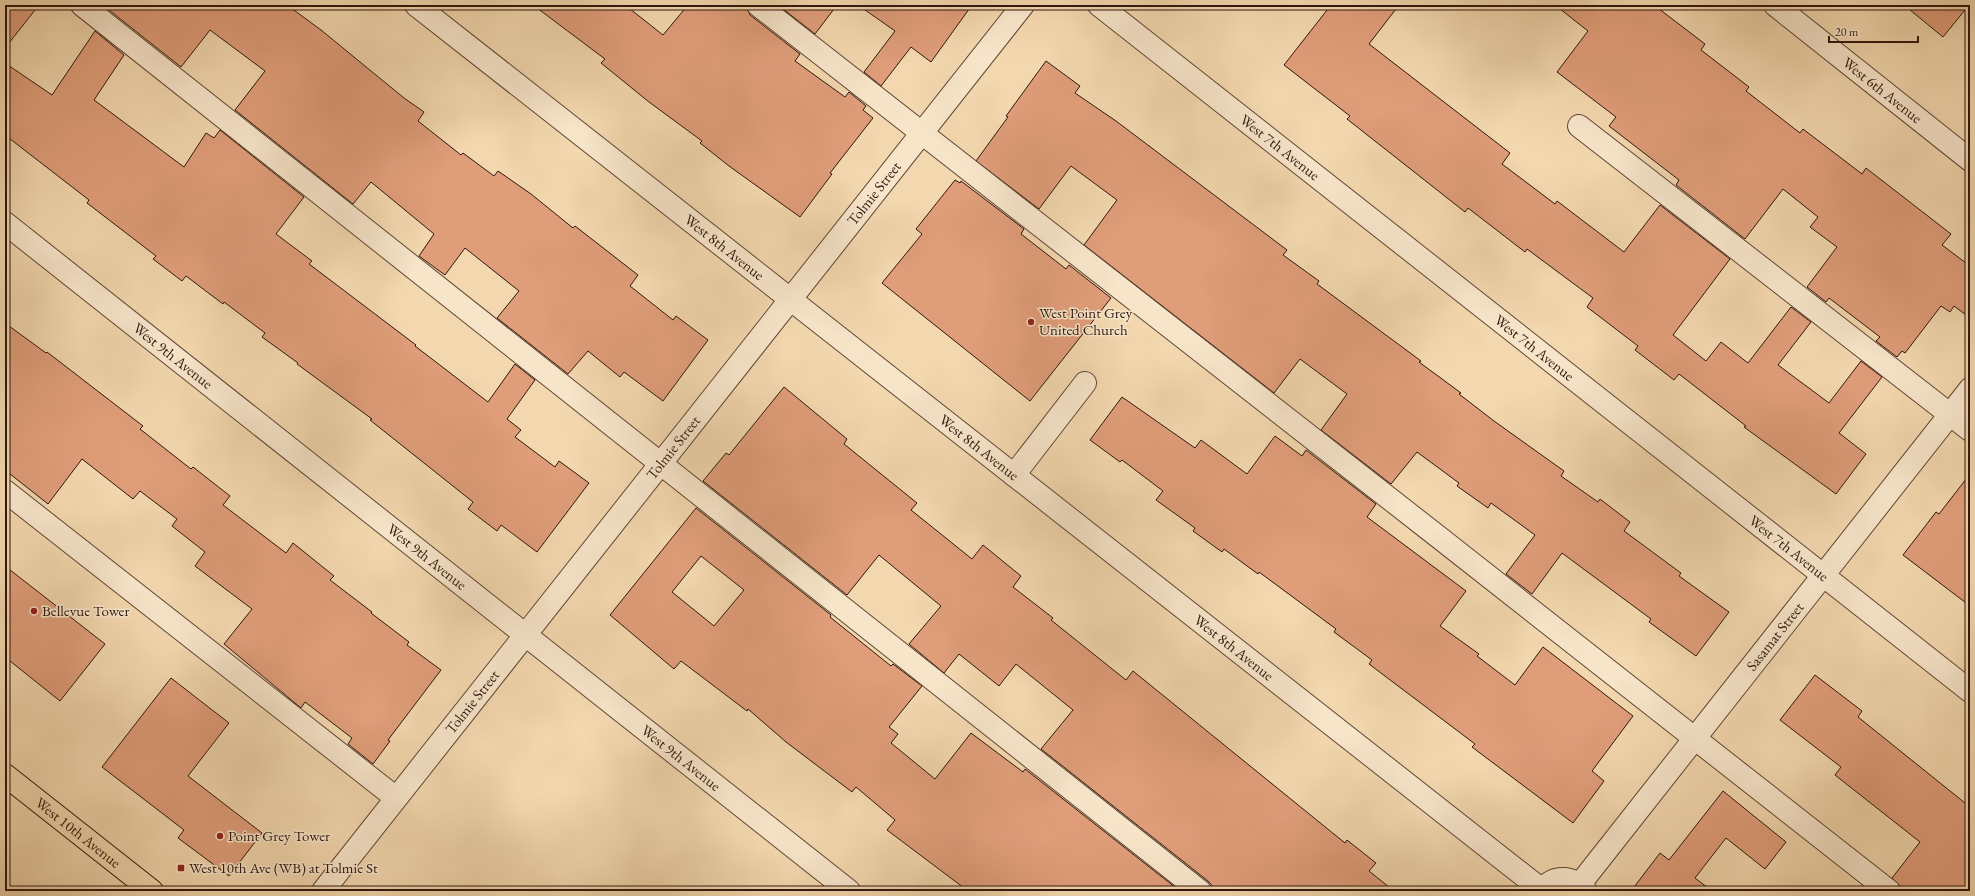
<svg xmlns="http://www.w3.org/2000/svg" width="1975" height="896" font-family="'EB Garamond',serif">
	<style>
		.building { fill: #df9d79; stroke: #2e170d; fill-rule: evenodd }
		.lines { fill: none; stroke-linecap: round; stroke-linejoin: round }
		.minor-casing { stroke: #5f4735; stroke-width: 24 }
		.major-casing { stroke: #2e170d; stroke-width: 24 }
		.minor { stroke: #f7e5ca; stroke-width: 22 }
		.major { stroke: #f3d7ae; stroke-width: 22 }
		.poi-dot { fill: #8f2418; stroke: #f7e5ca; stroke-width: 1.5 }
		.labels { text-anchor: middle; stroke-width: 3; stroke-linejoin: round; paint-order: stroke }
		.street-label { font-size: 15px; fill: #2e170d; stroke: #f7e5ca }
		.poi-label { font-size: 15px; fill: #2e170d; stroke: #f7e5ca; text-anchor: start }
	</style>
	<rect width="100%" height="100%" fill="#f3d7ae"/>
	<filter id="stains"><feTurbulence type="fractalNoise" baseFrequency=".005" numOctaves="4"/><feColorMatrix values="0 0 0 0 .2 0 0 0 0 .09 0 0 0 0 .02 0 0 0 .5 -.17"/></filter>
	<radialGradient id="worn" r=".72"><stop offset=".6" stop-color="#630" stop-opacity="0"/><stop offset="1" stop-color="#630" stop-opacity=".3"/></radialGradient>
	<g class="building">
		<polygon points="5,5 39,5 5,48"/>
		<polygon points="113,5 287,5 321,30 404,98 424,112 418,121 461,155 463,153 494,176 498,171 531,194 573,228 575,226 638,275 630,286 673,320 676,316 708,340 663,401 624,372 620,377 588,351 568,374 497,318 519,291 465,248 445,275 419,256 434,234 371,182 353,204 235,110 265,71 210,30 181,67 109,10"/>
		<polygon points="533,5 625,5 663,35 688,5 746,5 750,15 800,54 795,61 845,97 849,92 866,106 863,110 873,118 830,173 832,174 800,217 729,166 700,143 702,141 649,102 601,63 605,59"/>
		<polygon points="778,5 837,5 815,34"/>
		<polygon points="858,5 972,5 931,62 911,47 881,86 864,72 895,31"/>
		<polygon points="1331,5 1399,5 1369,44 1510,153 1502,164 1555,204 1557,201 1624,252 1660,205 1730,259 1673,335 1706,361 1721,342 1748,363 1791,307 1811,322 1778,365 1829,403 1861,361 1882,377 1839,433 1866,454 1836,494 1744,427 1746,426 1679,374 1674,380 1635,350 1638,346 1587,307 1593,298 1527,249 1525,252 1468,208 1465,212 1347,119 1350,116 1284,65"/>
		<polygon points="1555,5 1654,5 1705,44 1701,50 1749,87 1746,91 1800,133 1803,129 1862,174 1866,168 1951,234 1942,245 1970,266 1970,318 1954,306 1950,312 1941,306 1905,353 1902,351 1897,357 1876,341 1880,337 1829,298 1826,302 1807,287 1837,247 1810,227 1818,217 1783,189 1745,239 1676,185 1679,180 1609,126 1616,117 1557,72 1588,31"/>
		<polygon points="1904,5 1969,5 1943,37"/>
		<polygon points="95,31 124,55 94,100 184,167 206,133 214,138 220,130 304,197 276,234 312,261 309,264 416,345 415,346 488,402 515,364 535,380 507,419 521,430 515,437 555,467 559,461 589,483 537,552 501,525 497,531 468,509 473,502 370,420 372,419 297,364 298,363 262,337 265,333 224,302 223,304 186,276 182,281 153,259 156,256 87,203 89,200 5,135 5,63 52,95"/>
		<polygon points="1046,61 1080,86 1075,93 1116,121 1287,250 1283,255 1319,281 1317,284 1421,361 1419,362 1461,393 1459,394 1494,421 1564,471 1561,476 1598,502 1600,499 1630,522 1624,531 1681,573 1679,576 1729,612 1696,656 1649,622 1651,619 1562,553 1532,594 1506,574 1535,535 1491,503 1488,508 1457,486 1459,483 1417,452 1391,484 1321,430 1347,394 1300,359 1274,393 1084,245 1117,200 1071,166 1039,209 976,161 1008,117 1006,116"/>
		<polygon points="955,180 960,183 961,181 1024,229 1021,234 1066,269 1069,265 1111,298 1030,401 882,283 922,234 916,229"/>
		<polygon points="5,323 46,353 47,352 143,426 140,429 191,469 193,467 230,496 223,505 286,553 293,543 334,576 330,580 372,612 371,613 409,642 407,645 441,670 388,740 390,741 373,764 348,744 352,738 305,702 301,708 224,644 252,609 195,566 205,552 172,526 177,519 140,491 133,499 82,459 48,504 5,470"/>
		<polygon points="784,387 847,439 844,444 917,503 911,510 972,559 983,545 1021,576 1013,587 1053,618 1051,620 1126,680 1133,671 1345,843 1347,840 1376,863 1369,871 1394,891 1217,891 1208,881 1041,749 1073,710 1016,664 999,686 959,654 944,673 909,644 941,606 879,555 847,595 703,481 726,453 729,455"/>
		<polygon points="1122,397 1195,448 1201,440 1247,474 1275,436 1302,456 1306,450 1376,504 1367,517 1466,591 1440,626 1479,654 1477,656 1515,685 1543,647 1633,716 1592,771 1604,781 1573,823 1472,747 1475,744 1369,664 1372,660 1334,632 1336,629 1259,572 1258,574 1224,549 1222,552 1193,531 1195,528 1156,500 1163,491 1122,460 1120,462 1090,440"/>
		<polygon points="1970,474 1970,606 1903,555 1936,512 1939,514"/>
		<path d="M696,508L831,615L830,617L891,666L893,664L922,686L889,727L898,734L891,743L935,779L971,733L1023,772L1025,769L1176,888L1173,891H968L887,830L895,820L856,787L852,792L786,742L748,709L747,711L681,661L674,669L610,615ZM701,556L744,590L714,626L672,592Z"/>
		<polygon points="5,566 105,644 60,701 5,657"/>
		<polygon points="1815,675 1862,711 1858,717 1970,807 1970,891 1901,891 1900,886 1892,878 1920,842 1835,775 1841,767 1780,720"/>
		<polygon points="171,678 229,723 188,776 262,833 229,876 178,838 184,830 102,767"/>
		<polygon points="1723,791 1786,842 1765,869 1726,838 1695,878 1712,891 1631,891 1660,853 1669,860"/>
	</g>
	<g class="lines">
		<g class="minor-casing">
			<g id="minor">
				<polyline points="82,5 1200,891"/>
				<path id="s1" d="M416,5L1542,890"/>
				<path d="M758,5C1134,302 1514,593 1889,891"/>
				<path id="s2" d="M1099,5L1970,691"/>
				<path id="s3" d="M1775,5L1970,160"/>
				<polyline points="1579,126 1970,430"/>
				<path id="s4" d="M5,223L849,891"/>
				<polyline points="1014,475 1085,383"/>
				<polyline points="5,491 396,798"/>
				<path id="s5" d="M1580,884L1970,389"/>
				<path id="s6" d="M323,891L1023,5"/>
				<path d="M1541,891C1554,874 1573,876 1586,891"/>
			</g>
		</g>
		<g class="major-casing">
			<g id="major">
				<path id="s7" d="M5,775L152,891"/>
			</g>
		</g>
		<use href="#minor" class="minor"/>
		<use href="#major" class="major"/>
	</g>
	<g class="poi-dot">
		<circle cx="1031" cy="322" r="4"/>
		<circle cx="34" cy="611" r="4"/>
		<circle cx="220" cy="836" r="4"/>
		<rect x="177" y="864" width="8" height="8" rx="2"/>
	</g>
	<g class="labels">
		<g class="street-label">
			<text dy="5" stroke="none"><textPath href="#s3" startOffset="137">West 6th Avenue</textPath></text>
			<text dy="5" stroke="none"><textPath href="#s2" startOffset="230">West 7th Avenue</textPath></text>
			<text dy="5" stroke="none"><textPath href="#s6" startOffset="889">Tolmie Street</textPath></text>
			<text dy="5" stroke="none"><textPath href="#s1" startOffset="392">West 8th Avenue</textPath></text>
			<text dy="5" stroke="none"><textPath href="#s2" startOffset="554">West 7th Avenue</textPath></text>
			<text dy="5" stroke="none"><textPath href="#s4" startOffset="214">West 9th Avenue</textPath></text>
			<text dy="5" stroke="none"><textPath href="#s1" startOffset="716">West 8th Avenue</textPath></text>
			<text dy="5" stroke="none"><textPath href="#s6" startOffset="565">Tolmie Street</textPath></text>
			<text dy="5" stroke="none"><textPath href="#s2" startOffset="878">West 7th Avenue</textPath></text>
			<text dy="5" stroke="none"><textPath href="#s4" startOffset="538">West 9th Avenue</textPath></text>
			<text dy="5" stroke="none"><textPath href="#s5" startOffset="315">Sasamat Street</textPath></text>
			<text dy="5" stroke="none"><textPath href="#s1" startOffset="1040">West 8th Avenue</textPath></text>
			<text dy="5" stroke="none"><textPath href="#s6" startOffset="241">Tolmie Street</textPath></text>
			<text dy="5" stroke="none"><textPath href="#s4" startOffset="862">West 9th Avenue</textPath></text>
			<text dy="5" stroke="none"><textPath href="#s7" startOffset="93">West 10th Avenue</textPath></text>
		</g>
		<g class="poi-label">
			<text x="1039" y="318">West Point Grey<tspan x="1039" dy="17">United Church</tspan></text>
			<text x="42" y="616">Bellevue Tower</text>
			<text x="228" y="841">Point Grey Tower</text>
			<text x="189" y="873">West 10th Ave (WB) at Tolmie St</text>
		</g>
	</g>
	<rect width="1975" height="896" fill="none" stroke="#f3d7ae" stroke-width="20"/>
	<rect x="6" y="6" width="1963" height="884" fill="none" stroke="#2e170d" stroke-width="2"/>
	<rect x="10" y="10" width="1955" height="876" fill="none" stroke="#2e170d"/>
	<path d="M1829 36v6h89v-6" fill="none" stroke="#2e170d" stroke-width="2"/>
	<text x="1835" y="36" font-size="12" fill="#2e170d" stroke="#f7e5ca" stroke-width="3" paint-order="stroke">20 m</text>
	<rect width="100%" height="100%" filter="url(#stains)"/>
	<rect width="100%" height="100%" fill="url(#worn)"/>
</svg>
